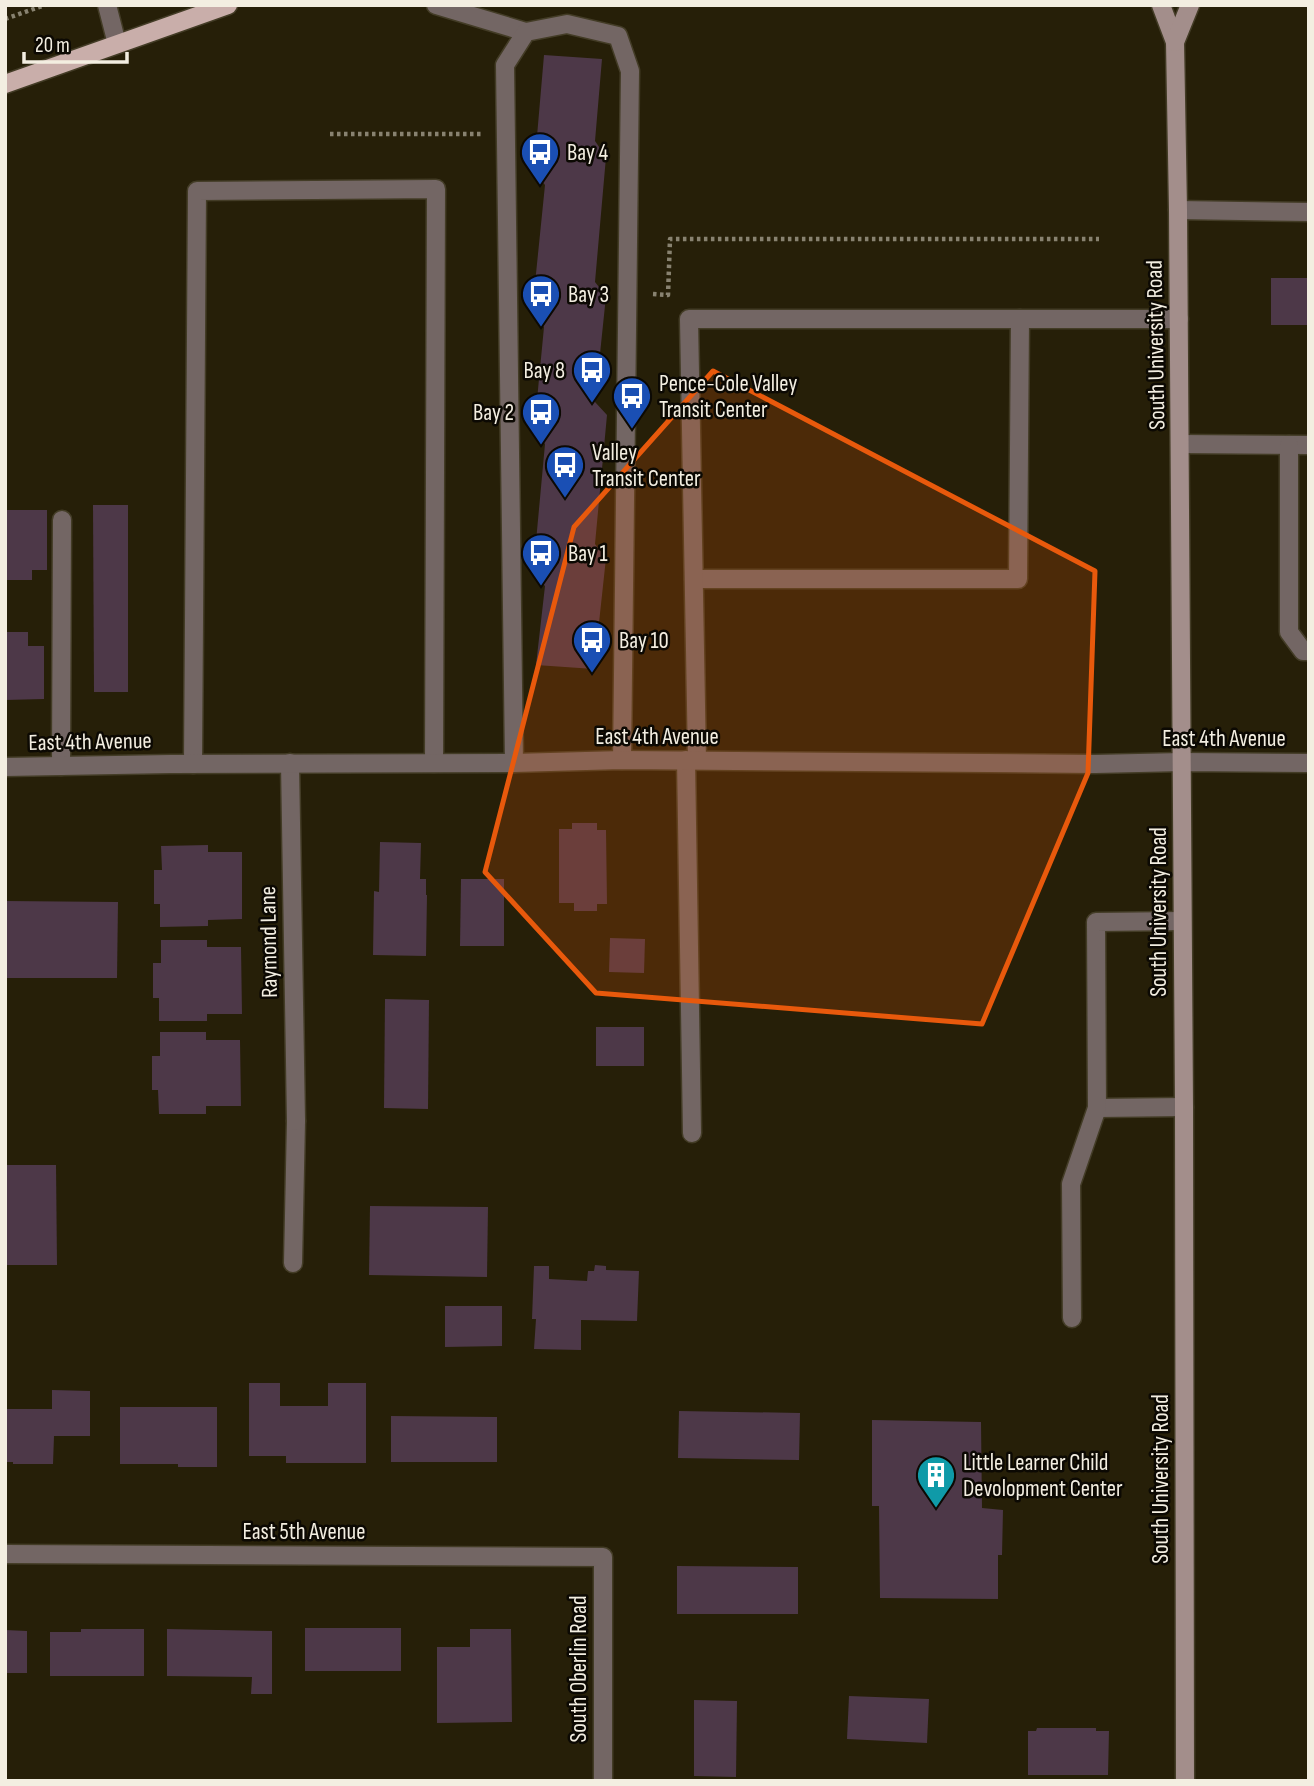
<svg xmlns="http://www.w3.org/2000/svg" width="1314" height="1786" font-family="'Sofia Sans Condensed',sans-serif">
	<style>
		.building { fill: #4d3848 }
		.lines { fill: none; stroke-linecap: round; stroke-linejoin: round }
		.service-casing { stroke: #433c26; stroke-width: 21 }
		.minor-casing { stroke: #433c26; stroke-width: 21 }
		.tertiary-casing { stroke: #433c26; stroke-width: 21 }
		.secondary-casing { stroke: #433c26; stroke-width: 21 }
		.primary-casing { stroke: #433c26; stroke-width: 21 }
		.path { stroke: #888270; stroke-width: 4.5; stroke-dasharray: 3.5 3.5; stroke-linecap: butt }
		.service { stroke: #736664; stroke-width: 18 }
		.minor { stroke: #736664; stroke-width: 18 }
		.tertiary { stroke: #736664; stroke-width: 18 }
		.secondary { stroke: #a38e8b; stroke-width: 18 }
		.primary { stroke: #c9aeaa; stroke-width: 18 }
		.marked { fill: #e8590c; fill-opacity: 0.2; stroke: #e8590c; stroke-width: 5; stroke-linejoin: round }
		.labels { text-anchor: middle; stroke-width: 5; stroke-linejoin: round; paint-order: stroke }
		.poi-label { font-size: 23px; fill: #f3eee1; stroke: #0c0903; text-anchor: start }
		.street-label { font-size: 23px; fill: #f3eee1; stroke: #0c0903 }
	</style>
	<rect width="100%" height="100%" fill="#261f08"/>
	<g class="building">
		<polygon points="544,55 602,59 595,141 606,157 595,282 606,296 595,402 607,415 595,544 606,558 594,669 536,665 545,586 533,574 545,444 534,431 544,327 532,313 545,185 534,171"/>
		<rect x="1271" y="278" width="38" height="47"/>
		<polygon points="93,505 128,505 128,692 94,692"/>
		<polygon points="5,510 47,510 47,570 32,570 32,580 5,580"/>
		<polygon points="5,632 28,632 28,646 44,646 44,699 5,700"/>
		<polygon points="572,823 597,823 597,830 606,830 607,904 597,904 597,911 574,911 574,903 559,903 559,829 572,829"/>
		<polygon points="380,842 421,843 420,879 426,879 426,895 427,895 426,956 373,955 374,891 379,892"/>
		<polygon points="208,845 208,852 242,852 242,919 208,920 208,926 160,927 160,904 154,904 154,870 162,870 161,846"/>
		<polygon points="461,879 504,879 504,946 460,946"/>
		<polygon points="5,901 118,902 117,978 5,978"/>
		<polygon points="610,938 645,939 644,973 609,972"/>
		<polygon points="161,940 207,940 207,947 241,947 242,1014 207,1014 207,1021 159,1021 159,998 153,998 153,963 161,963"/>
		<polygon points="385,999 429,1000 428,1109 384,1108"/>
		<rect x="596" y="1027" width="48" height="39"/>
		<polygon points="160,1032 206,1032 206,1040 240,1040 241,1106 206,1106 206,1114 159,1114 158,1090 152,1090 152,1056 160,1056"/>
		<polygon points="5,1165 56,1165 57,1265 5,1265"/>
		<polygon points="370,1206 488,1207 487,1277 369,1275"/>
		<polygon points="595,1265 606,1266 606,1270 639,1271 637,1321 581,1320 581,1350 534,1349 536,1319 532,1319 534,1266 549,1266 549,1279 587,1281 588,1271 594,1271"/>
		<polygon points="445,1306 502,1306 502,1346 445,1347"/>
		<polygon points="249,1383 280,1383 280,1406 328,1406 328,1383 366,1383 366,1463 286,1463 286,1456 249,1456"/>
		<polygon points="52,1390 90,1391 90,1436 54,1436 53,1464 13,1464 13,1462 5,1462 5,1409 52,1409"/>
		<polygon points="120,1407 217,1407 217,1467 178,1467 178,1464 120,1464"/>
		<polygon points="679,1411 800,1413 799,1460 678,1458"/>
		<polygon points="391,1416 497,1417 497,1462 391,1462"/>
		<polygon points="872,1420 981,1422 982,1508 1003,1510 1002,1555 998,1555 998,1599 880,1598 879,1506 872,1506"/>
		<polygon points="677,1566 798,1567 798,1614 677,1614"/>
		<rect x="305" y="1628" width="96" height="43"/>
		<polygon points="81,1629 144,1629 144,1676 50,1676 50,1632 81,1632"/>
		<polygon points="167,1629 272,1631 272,1694 251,1694 252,1677 167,1676"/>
		<polygon points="470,1629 511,1629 512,1722 437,1723 437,1647 470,1647"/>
		<polygon points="5,1630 27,1631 27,1673 5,1673"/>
		<polygon points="849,1696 929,1699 927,1743 847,1739"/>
		<polygon points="694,1700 737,1701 736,1777 694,1776"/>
		<polygon points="1037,1728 1096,1728 1096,1731 1109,1731 1108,1775 1028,1775 1028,1731 1036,1731"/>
	</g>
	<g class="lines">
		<g class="service-casing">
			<g id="service">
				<polyline points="107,5 117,44"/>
				<polyline points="436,5 526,32"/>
				<polyline points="1180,444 1309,445"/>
				<polyline points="1289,445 1289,632 1303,651 1309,651"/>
				<polyline points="694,579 1018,579 1020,319"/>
				<polyline points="686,760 692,1133"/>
				<polyline points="697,760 689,319 1179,319"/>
				<polyline points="514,763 505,65 526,32 567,24 618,36 630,71 622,760"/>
				<polyline points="193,764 197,191 436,189 434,763"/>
				<polyline points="61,766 62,520"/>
				<polyline points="1097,1108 1184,1107"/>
				<polyline points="293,1263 296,1121"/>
				<polyline points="1072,1318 1071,1184 1097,1108 1096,922 1182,921"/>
			</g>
		</g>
		<g class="minor-casing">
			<g id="minor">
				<polyline points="1178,210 1309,212"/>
				<polyline points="290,763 296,1121"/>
				<polyline points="5,1554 603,1557 603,1781"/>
			</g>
		</g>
		<g class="tertiary-casing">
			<polyline id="tertiary" points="5,767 170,764 514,763 622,760 1095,764 1182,762 1309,763"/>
		</g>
		<g class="secondary-casing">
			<g id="secondary">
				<polyline points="1161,5 1175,42 1178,210 1184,1107 1185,1781"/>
				<polyline points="1175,42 1190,5"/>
			</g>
		</g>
		<g class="primary-casing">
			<polyline id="primary" points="5,84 228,5"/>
		</g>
		<g class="path">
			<polyline points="5,19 45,5"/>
			<polyline points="330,134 481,134"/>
			<polyline points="653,294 668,295 670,239 1099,239"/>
		</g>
		<use href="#service" class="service"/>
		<use href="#minor" class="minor"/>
		<use href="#tertiary" class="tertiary"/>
		<use href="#secondary" class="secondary"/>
		<use href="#primary" class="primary"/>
	</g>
	<path class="marked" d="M713,371L1095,571L1088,773L982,1024L596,993L485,872L574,527Z"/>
	<defs>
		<g id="bus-pin" transform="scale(2.0125)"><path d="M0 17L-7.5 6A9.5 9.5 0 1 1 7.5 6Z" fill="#1a4fb4" stroke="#0c0903"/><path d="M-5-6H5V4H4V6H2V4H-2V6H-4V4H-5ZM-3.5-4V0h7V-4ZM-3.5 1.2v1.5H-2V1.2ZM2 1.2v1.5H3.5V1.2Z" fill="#fff"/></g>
		<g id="building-pin" transform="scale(2.0125)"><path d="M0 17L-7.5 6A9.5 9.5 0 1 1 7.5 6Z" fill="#0f9aa8" stroke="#0c0903"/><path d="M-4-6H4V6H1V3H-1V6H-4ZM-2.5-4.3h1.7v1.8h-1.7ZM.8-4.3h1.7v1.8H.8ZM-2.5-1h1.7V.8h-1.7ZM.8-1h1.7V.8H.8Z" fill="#fff"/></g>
	</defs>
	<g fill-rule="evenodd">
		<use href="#bus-pin" x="540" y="152"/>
		<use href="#bus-pin" x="541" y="294"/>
		<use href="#bus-pin" x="592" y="370"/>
		<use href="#bus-pin" x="632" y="396"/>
		<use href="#bus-pin" x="541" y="412"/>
		<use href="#bus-pin" x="565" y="465"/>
		<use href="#bus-pin" x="541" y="553"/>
		<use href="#bus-pin" x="592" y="640"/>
		<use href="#building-pin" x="936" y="1475"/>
	</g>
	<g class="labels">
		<g class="poi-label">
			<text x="567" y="160">Bay 4</text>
			<text x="568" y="302">Bay 3</text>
			<text x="565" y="378" text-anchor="end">Bay 8</text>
			<text x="659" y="391">Pence-Cole Valley<tspan x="659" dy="26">Transit Center</tspan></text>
			<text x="514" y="420" text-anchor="end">Bay 2</text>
			<text x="592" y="460">Valley<tspan x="592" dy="26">Transit Center</tspan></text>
			<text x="568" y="561">Bay 1</text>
			<text x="619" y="648">Bay 10</text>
			<text x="963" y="1470">Little Learner Child<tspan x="963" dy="26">Devolopment Center</tspan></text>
		</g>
		<g class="street-label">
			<text transform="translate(1155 345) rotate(-91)" y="8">South University Road</text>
			<text x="657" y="744">East 4th Avenue</text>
			<text x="1224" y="746">East 4th Avenue</text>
			<text transform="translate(90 741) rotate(-1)" y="8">East 4th Avenue</text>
			<text transform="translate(1158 912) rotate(-90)" y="8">South University Road</text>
			<text transform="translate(268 942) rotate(-91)" y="8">Raymond Lane</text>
			<text transform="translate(1160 1479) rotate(-90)" y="8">South University Road</text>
			<text x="304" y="1539">East 5th Avenue</text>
			<text transform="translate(578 1669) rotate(-90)" y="8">South Oberlin Road</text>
		</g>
	</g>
	<rect width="1314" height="1786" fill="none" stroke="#f3eee1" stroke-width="14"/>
	<path d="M24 52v10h103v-10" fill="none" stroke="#f3eee1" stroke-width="3.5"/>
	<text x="35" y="52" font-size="21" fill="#f3eee1" stroke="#0c0903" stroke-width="5" paint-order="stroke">20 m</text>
</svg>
